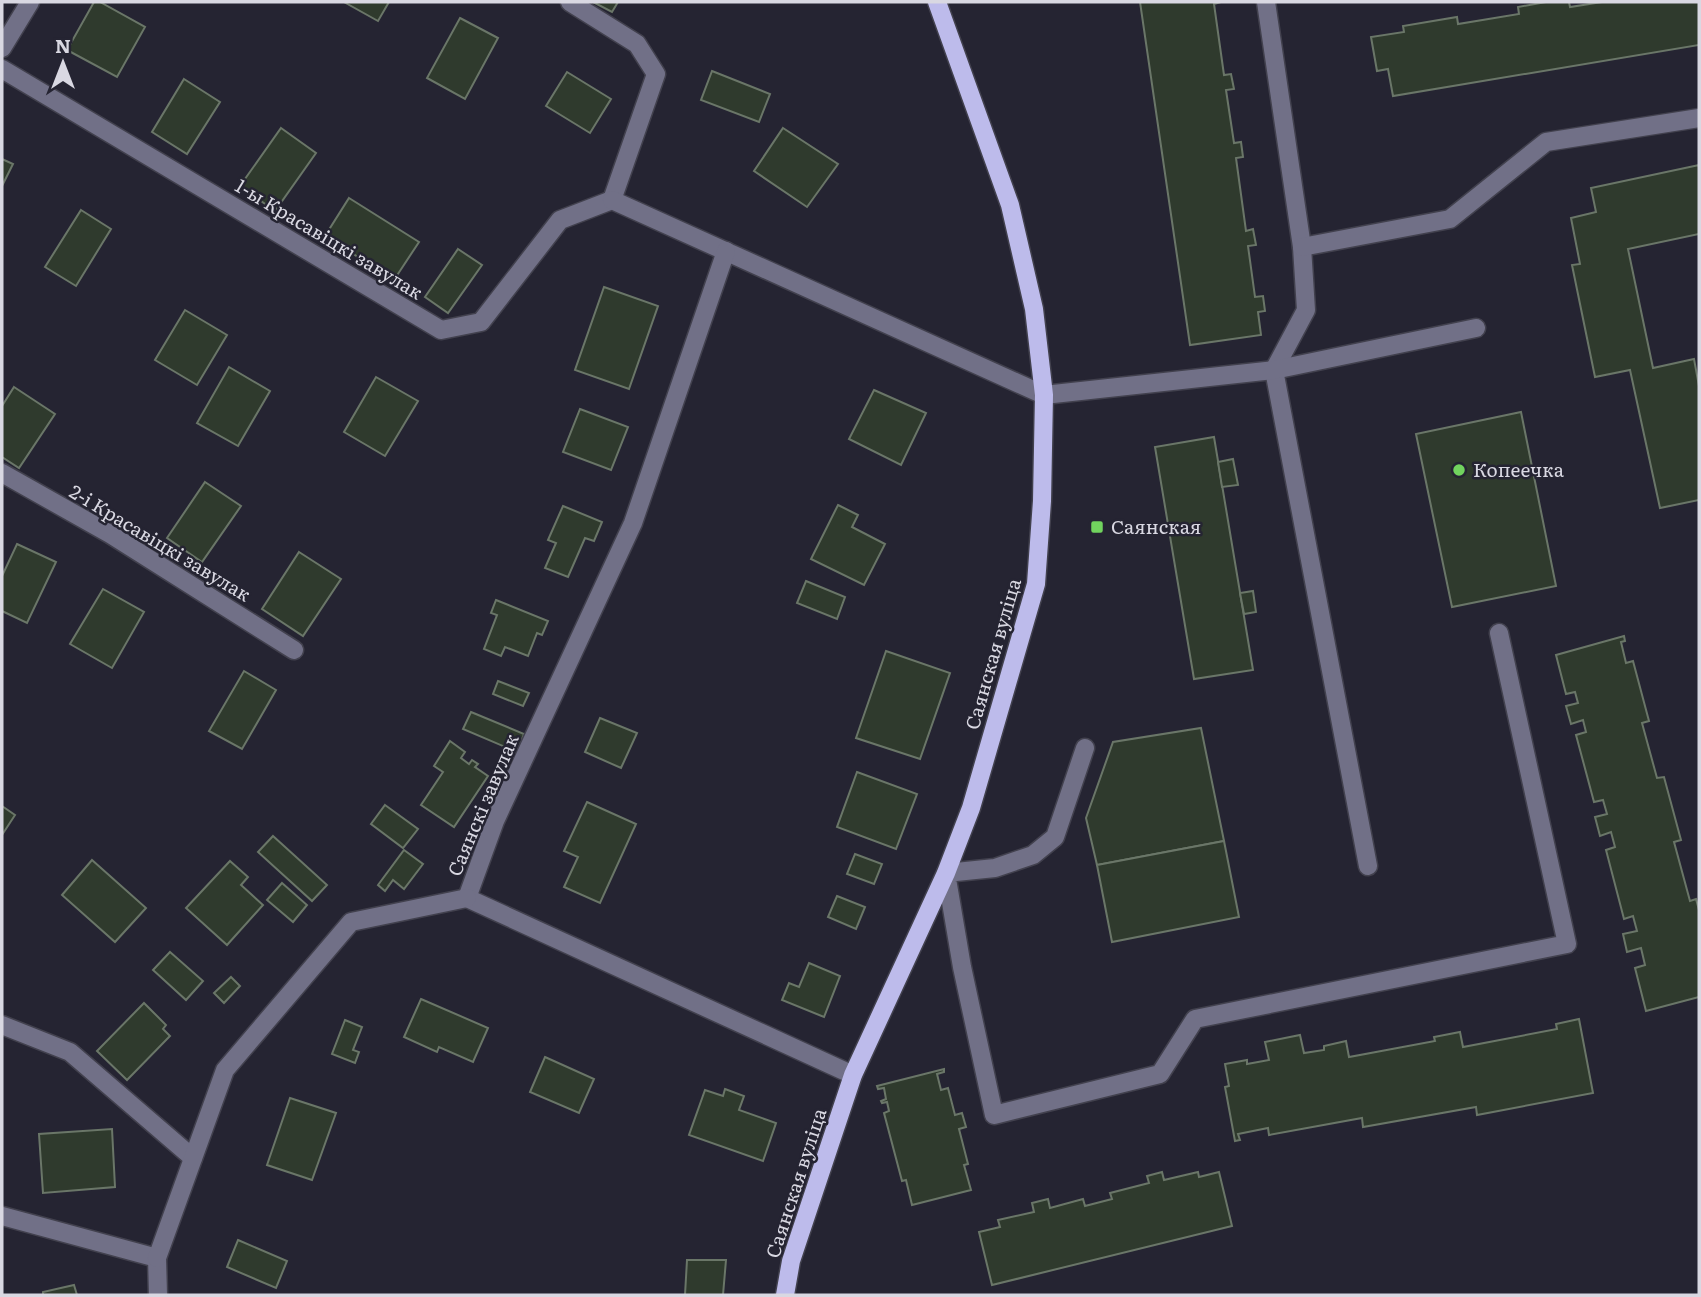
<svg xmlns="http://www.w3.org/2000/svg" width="1701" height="1297" font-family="Literata,serif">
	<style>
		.building { fill: #2f3a2d; stroke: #6a7668; stroke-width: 2 }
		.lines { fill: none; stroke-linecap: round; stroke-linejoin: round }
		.minor-casing { stroke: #42414e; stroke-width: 21 }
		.major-casing { stroke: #42414e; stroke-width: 21 }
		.minor { stroke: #717087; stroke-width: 18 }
		.major { stroke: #bdbbeb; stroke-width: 18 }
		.poi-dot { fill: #71d35e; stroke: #252432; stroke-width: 2.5 }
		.labels { text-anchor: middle; stroke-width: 5; stroke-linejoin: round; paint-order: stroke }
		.street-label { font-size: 19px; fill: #d9d8e2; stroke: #252432 }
		.poi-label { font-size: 19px; fill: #d9d8e2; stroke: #252432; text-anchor: start }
	</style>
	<rect width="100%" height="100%" fill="#252432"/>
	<g class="building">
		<polygon points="94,2 100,2 145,27 117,77 67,50"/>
		<polygon points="344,2 389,2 378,21"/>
		<polygon points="593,2 618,2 612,12"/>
		<polygon points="1140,2 1221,2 1214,4 1224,75 1231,74 1234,89 1226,90 1234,143 1241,142 1243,157 1236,158 1246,231 1253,229 1256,245 1248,246 1255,297 1263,296 1265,311 1258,312 1261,335 1190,345"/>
		<polygon points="1546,2 1569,2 1570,7 1602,2 1699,2 1699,45 1393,96 1388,69 1377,71 1371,37 1404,32 1403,26 1457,17 1458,24 1519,14 1518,7"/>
		<polygon points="460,18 498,38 465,99 427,78"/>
		<polygon points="712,71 770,94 759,122 701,100"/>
		<polygon points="567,72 611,99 590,133 546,106"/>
		<polygon points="184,79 220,102 187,154 152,132"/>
		<polygon points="281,128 316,153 275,211 240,186"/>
		<polygon points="783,128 838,164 807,207 754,171"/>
		<polygon points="2,159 13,164 2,186"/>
		<polygon points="1699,165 1699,234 1628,249 1653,368 1694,359 1699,386 1699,500 1660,508 1630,370 1595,377 1572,265 1580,264 1571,218 1596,212 1591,188"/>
		<polygon points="349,198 419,242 394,280 325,236"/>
		<polygon points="81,210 111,229 76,286 45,267"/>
		<polygon points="458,249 482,265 448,313 425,297"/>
		<polygon points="604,287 658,306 629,389 575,370"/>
		<polygon points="185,310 227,335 197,385 155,360"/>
		<polygon points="229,367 270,391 238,446 197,423"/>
		<polygon points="376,377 418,401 385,456 344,432"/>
		<polygon points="14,387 55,414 19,468 2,457 2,406"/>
		<polygon points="874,390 926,413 901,465 849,439"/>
		<polygon points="580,409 628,427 611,470 563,452"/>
		<polygon points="1521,412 1556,586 1452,607 1416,434"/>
		<polygon points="1214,437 1253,670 1194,679 1155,447"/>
		<polygon points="1233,459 1238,485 1222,487 1218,462"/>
		<polygon points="205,482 241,506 202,562 167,538"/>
		<polygon points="838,505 858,515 852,527 885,544 864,585 811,559"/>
		<polygon points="563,506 602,522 594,541 585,538 568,577 545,568 556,543 548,540"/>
		<polygon points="17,544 56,562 27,623 2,611 2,576"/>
		<polygon points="299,552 341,579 303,636 262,609"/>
		<polygon points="806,581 845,597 837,619 797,603"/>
		<polygon points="103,589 144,612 112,668 70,644"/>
		<polygon points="1253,591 1256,612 1244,614 1240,593"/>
		<polygon points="496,600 548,621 542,635 537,633 528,656 505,647 501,656 484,649 497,615 491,613"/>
		<polygon points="1624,636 1625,641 1621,642 1626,663 1633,661 1649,721 1642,723 1657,778 1664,777 1681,840 1674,842 1690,901 1696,899 1699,910 1699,997 1646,1011 1635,968 1645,965 1641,948 1627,952 1623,934 1637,931 1633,916 1624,919 1606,850 1615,847 1611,832 1600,836 1595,817 1607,814 1603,800 1594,802 1576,735 1586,732 1583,720 1571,724 1566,706 1578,703 1575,692 1566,694 1556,655"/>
		<polygon points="886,651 950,673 920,759 856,738"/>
		<polygon points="244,671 276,690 242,749 209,731"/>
		<polygon points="498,681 529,693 523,706 493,694"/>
		<polygon points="471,712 524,734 517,752 463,729"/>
		<polygon points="600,718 637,733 621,768 585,752"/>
		<polygon points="1201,728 1224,841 1097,865 1086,818 1113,742"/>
		<polygon points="450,741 465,752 461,758 469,764 472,760 478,764 475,767 488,776 454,827 421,805 443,772 434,766"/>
		<polygon points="857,772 917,794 896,849 837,827"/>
		<polygon points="587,802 636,824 600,903 564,887 578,857 564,851"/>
		<polygon points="385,805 418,829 403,848 371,824"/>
		<polygon points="2,806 15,815 2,835"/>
		<polygon points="273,836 327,885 312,901 258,852"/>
		<polygon points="1224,841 1239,917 1112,942 1097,865"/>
		<polygon points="404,850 423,864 404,889 393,880 385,891 378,885"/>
		<polygon points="855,854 882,864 874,884 847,874"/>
		<polygon points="92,860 146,908 115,942 62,895"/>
		<polygon points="230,861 248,877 241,885 263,905 227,945 186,908"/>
		<polygon points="282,883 307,905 293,922 267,900"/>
		<polygon points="837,896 865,907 856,929 828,917"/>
		<polygon points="170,952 203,981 186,1000 153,970"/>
		<polygon points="809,963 840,976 824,1017 782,1000 789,983 799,987"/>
		<polygon points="231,977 240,986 224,1003 214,993"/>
		<polygon points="421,999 488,1028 473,1062 439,1047 437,1052 404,1037"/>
		<polygon points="144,1003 166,1025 163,1029 170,1036 127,1080 97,1051"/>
		<polygon points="1579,1019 1593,1093 1477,1115 1476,1107 1363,1127 1362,1118 1269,1135 1268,1128 1238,1134 1240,1140 1235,1141 1225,1087 1229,1086 1225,1064 1247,1060 1247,1064 1269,1060 1265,1042 1300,1035 1304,1053 1324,1050 1324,1046 1346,1041 1349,1057 1435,1041 1434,1037 1460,1032 1463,1047 1557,1029 1556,1024"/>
		<polygon points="345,1020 362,1027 353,1050 359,1052 355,1063 332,1054"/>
		<polygon points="545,1057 594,1079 579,1113 530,1092"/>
		<polygon points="944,1069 944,1072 937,1074 941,1090 948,1088 955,1115 962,1113 966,1127 959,1129 968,1164 964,1165 971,1190 912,1205 906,1180 902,1181 884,1113 889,1111 887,1102 882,1103 881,1101 886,1099 884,1088 878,1089 877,1086"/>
		<polygon points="725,1089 744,1096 739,1110 776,1123 763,1161 689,1135 705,1090 723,1096"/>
		<polygon points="290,1098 336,1113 312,1180 267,1165"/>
		<polygon points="112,1129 115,1187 43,1193 39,1134"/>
		<polygon points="1162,1172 1164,1180 1198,1172 1199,1177 1219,1172 1232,1226 992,1285 979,1232 1000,1227 998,1220 1034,1212 1032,1203 1048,1199 1050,1208 1083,1199 1085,1206 1112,1199 1110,1193 1149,1183 1147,1176"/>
		<polygon points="238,1240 287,1261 276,1288 227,1267"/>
		<polygon points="687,1260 726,1260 723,1295 685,1295"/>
		<polygon points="74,1285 77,1295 43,1295 43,1292"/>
	</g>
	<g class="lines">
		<g class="minor-casing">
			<g id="minor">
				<polyline points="570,2 637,44 656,74 612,200"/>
				<polyline points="1266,2 1302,247 1306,310 1274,370 1368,866"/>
				<polyline points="2,48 30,2"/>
				<polyline points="2,69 441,330 481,322 560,220 612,200"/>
				<polyline points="612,200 1044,395 1274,370 1476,328"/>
				<polyline points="1302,247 1450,219 1546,142 1699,118"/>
				<polyline points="2,473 110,534 294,650"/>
				<polyline points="1085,748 1055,837 1033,855 995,868 946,873 962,967 994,1115 1160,1074 1195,1019 1567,944 1499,633"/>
				<polyline points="467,898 495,821 633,523 726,251"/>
				<polyline points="467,898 853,1075"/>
				<polyline points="2,1025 70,1052 193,1158"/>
				<polyline points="2,1216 157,1258 158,1295"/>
				<polyline points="157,1258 225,1070 351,922 467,898"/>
			</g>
		</g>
		<g class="major-casing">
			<polyline id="major" points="785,1295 791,1261 853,1075 946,873 971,808 1036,584 1042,501 1044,395 1034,309 1010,205 937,2"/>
		</g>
		<use href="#minor" class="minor"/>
		<use href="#major" class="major"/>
	</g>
	<g class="poi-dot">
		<circle cx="1459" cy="470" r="7"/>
		<rect x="1090" y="520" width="14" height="14" rx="3.5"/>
	</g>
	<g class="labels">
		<g class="street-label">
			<text transform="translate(329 239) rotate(31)" y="7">1-ы Красавіцкі завулак</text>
			<text transform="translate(160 543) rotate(31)" y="7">2-і Красавіцкі завулак</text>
			<text transform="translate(993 654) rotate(-74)" y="7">Саянская вуліца</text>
			<text transform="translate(483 805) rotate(-67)" y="7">Саянскі завулак</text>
			<text transform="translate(796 1183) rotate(-72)" y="7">Саянская вуліца</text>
		</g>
		<g class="poi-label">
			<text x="1473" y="477">Копеечка</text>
			<text x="1111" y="534">Саянская</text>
		</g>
	</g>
	<rect width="1701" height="1297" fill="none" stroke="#d9d8e2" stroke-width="7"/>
	<g transform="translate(63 63)" stroke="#252432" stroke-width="5" paint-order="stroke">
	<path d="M0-5L12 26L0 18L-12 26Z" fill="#d9d8e2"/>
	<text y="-10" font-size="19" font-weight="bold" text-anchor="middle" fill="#d9d8e2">N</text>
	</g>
</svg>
